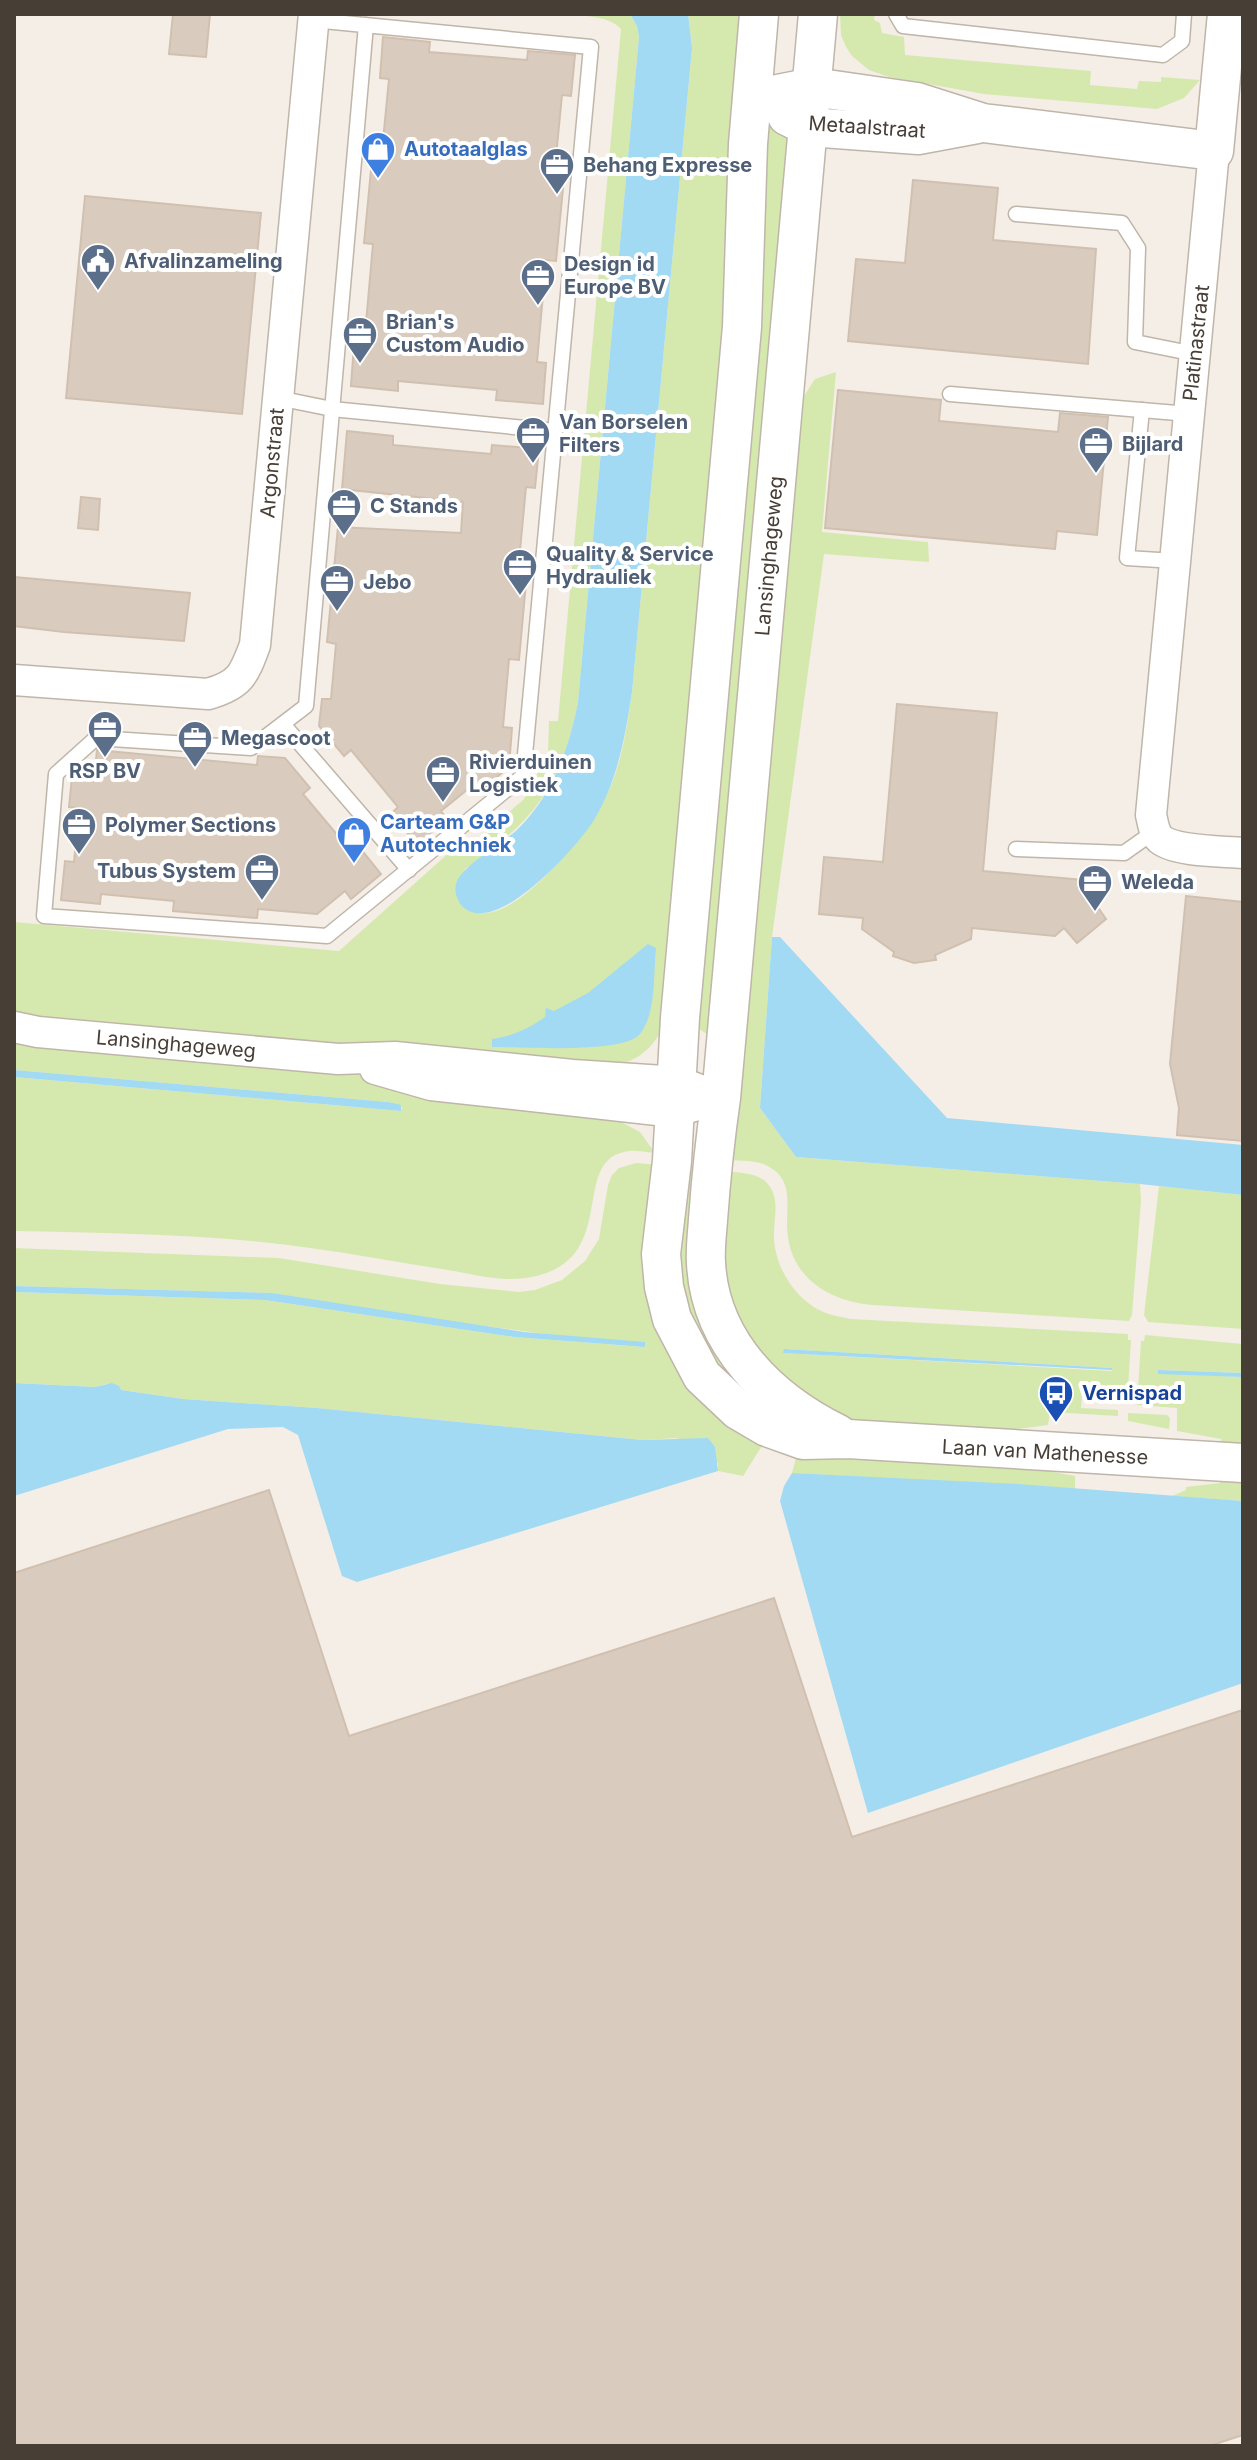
<svg xmlns="http://www.w3.org/2000/svg" width="1257" height="2460" font-family="Inter,sans-serif">
	<style>
		.green { fill: #d5e9ae; fill-rule: evenodd }
		.water { fill: #a1daf2 }
		.building { fill: #d9ccbf; stroke: #d1c0af; stroke-width: 2 }
		.lines { fill: none; stroke-linecap: round; stroke-linejoin: round }
		.service-casing { stroke: #c0b5a9; stroke-width: 17 }
		.minor-casing { stroke: #c0b5a9; stroke-width: 33 }
		.tertiary-casing { stroke: #c0b5a9; stroke-width: 41 }
		.service { stroke: #fff; stroke-width: 14 }
		.minor { stroke: #fff; stroke-width: 30 }
		.tertiary { stroke: #fff; stroke-width: 38 }
		.labels { text-anchor: middle; stroke-width: 8; stroke-linejoin: round; paint-order: stroke }
		.street-label { font-size: 20px; fill: #473e36; stroke: #fff }
		.shop-label { font-size: 20px; font-weight: bold; fill: #366cbe; stroke: #fff; text-anchor: start }
		.service-label { font-size: 20px; font-weight: bold; fill: #4e5e75; stroke: #fff; text-anchor: start }
		.transit-label { font-size: 20px; font-weight: bold; fill: #164399; stroke: #fff; text-anchor: start }
	</style>
	<rect width="100%" height="100%" fill="#f4eee7"/>
	<g class="green">
		<path d="M552,14H630L637,26L639,37L578,702C561,787 535,820 465,869L458,900C499,955 595,823 610,788C623,757 627,725 632,692L692,48L688,14H738L745,43L733,269L665,1021C653,1056 625,1068 590,1068L30,1016L14,1012V922L339,951L461,842L468,848L524,799L548,754L549,721H558L621,29C607,13 572,16 552,14Z"/>
		<polygon points="840,14 875,14 874,20 880,23 882,33 904,37 905,55 1091,71 1090,85 1137,89 1139,81 1161,82 1161,77 1200,80 1184,98 1157,109 984,94 889,77 869,70 852,56 846,47 841,35"/>
		<polygon points="765,122 793,136 710,1036 690,1023 752,435"/>
		<path d="M836,372L822,532L928,542L929,562L824,554L772,937L760,1108L796,1157L1140,1184L1141,1201L1132,1315L1129,1321L873,1305C827,1301 787,1276 787,1224C787,1203 792,1181 771,1168C758,1159 738,1161 722,1160L804,396L815,379Z"/>
		<path d="M14,1042L362,1075L454,1101L619,1121L640,1132L655,1153C645,1152 634,1149 624,1152C569,1164 622,1264 526,1278C501,1282 473,1274 448,1270C402,1263 356,1254 310,1248C212,1234 113,1233 14,1231V1077L401,1111L402,1107L388,1102L14,1070Z"/>
		<polygon points="636,1163 659,1165 652,1267 757,1434 756,1443 762,1446 743,1476 718,1471 718,1463 677,1438 642,1440 317,1408 183,1399 121,1390 106,1384 95,1387 14,1383 14,1292 265,1300 514,1337 644,1347 401,1315 272,1293 14,1286 14,1248 279,1258 440,1284 519,1292 535,1290 562,1280 585,1261 599,1239 608,1185 612,1175 619,1168"/>
		<polygon points="680,1168 697,1170 688,1255 770,1417 705,1359 683,1313 672,1251"/>
		<path d="M723,1171C737,1173 754,1172 765,1181C781,1195 774,1216 774,1234C773,1265 796,1302 826,1313C834,1316 843,1317 851,1319L1128,1334V1340H1131L1127,1404H1119V1398L1082,1396L1081,1408L1118,1410V1416L1050,1412L1048,1425L987,1433L857,1422L806,1400L740,1331L720,1275ZM784,1349L1112,1368V1371L784,1353Z"/>
		<polygon points="1159,1186 1243,1195 1243,1329 1148,1322 1144,1315"/>
		<polygon points="1145,1335 1243,1344 1243,1373 1159,1370 1158,1373 1243,1377 1243,1449 1220,1447 1221,1439 1177,1431 1177,1408 1137,1405 1141,1341 1144,1341"/>
		<polygon points="1128,1413 1167,1415 1170,1418 1169,1429 1128,1421"/>
		<polygon points="798,1450 1000,1462 1075,1476 1075,1489 792,1473"/>
		<polygon points="1220,1476 1243,1477 1243,1501 1172,1496 1186,1490 1186,1487 1220,1483"/>
	</g>
	<g class="water">
		<path d="M630,14H688L692,48L632,692C625,737 618,780 594,820C578,846 495,940 462,906C457,900 454,891 456,884C461,865 504,843 519,828C553,794 569,748 578,702L639,37L637,26Z"/>
		<polygon points="772,937 780,937 947,1118 1243,1145 1243,1195 1140,1184 796,1157 760,1108"/>
		<path d="M648,944L656,948C653,974 657,1012 640,1034C624,1054 520,1047 492,1047V1039C512,1036 528,1029 545,1017L546,1008L554,1011L588,993Z"/>
		<polygon points="14,1070 388,1102 401,1105 401,1111 14,1077"/>
		<polygon points="14,1286 272,1293 524,1332 645,1342 645,1347 514,1337 265,1300 14,1292"/>
		<polygon points="784,1349 1112,1368 1112,1370 783,1353"/>
		<polygon points="1158,1370 1243,1373 1243,1377 1158,1374"/>
		<polygon points="14,1383 95,1387 112,1383 119,1386 121,1390 183,1399 317,1408 642,1440 708,1438 715,1447 718,1471 357,1582 342,1576 298,1435 283,1427 228,1429 14,1496"/>
		<polygon points="792,1473 1018,1484 1243,1501 1243,1683 868,1813 780,1501 784,1486"/>
	</g>
	<g class="building">
		<polygon points="173,14 210,14 206,57 169,54"/>
		<polygon points="383,37 430,42 429,52 527,60 528,51 575,55 571,96 562,95 554,177 564,178 556,261 546,260 537,362 546,363 543,404 496,400 497,390 398,381 398,391 351,386 354,345 364,346 373,244 364,243 372,160 381,161 389,79 380,78"/>
		<polygon points="913,180 998,188 993,240 1096,249 1088,364 848,341 856,259 905,263"/>
		<polygon points="85,196 261,213 242,414 66,398"/>
		<polygon points="838,390 941,400 939,421 1058,432 1060,413 1108,417 1097,535 1057,531 1055,549 825,528"/>
		<polygon points="347,431 393,436 393,445 491,454 492,445 539,449 535,488 526,487 517,582 526,583 519,660 509,659 503,727 512,728 509,767 479,792 473,785 441,811 447,819 417,844 391,814 398,807 351,750 344,756 319,726 322,699 331,699 336,644 327,642 338,527 461,533 463,502 342,489"/>
		<polygon points="81,497 100,499 98,530 78,528"/>
		<polygon points="14,577 190,593 184,641 64,632 14,626"/>
		<polygon points="897,704 997,713 983,871 1095,881 1093,900 1106,919 1077,943 1064,928 1055,936 972,928 971,939 935,955 936,960 914,963 893,956 894,952 862,929 863,918 819,914 824,857 883,862"/>
		<polygon points="97,750 257,765 258,756 285,758 310,788 303,794 349,849 356,843 381,874 351,899 345,891 317,914 258,909 257,918 173,911 174,901 101,894 100,904 61,900 65,861 74,862 79,808 69,807 72,777 94,779"/>
		<polygon points="1186,896 1243,902 1243,1141 1177,1135 1179,1108 1170,1064"/>
		<polygon points="269,1490 349,1736 774,1598 852,1837 1243,1710 1243,2435 1209,2446 14,2446 14,1573"/>
	</g>
	<g class="lines">
		<g class="service-casing">
			<g id="service">
				<polyline points="896,14 903,26 1163,55 1182,41 1184,14"/>
				<polyline points="313,20 591,47 523,776 327,936 44,916 56,774 96,738 251,748 306,706 366,25"/>
				<polyline points="1016,214 1122,223 1138,248 1135,342 1195,354"/>
				<polyline points="950,394 1189,414"/>
				<polyline points="278,398 332,409 555,431"/>
				<polyline points="1142,410 1127,558 1175,561"/>
				<polyline points="283,724 409,870"/>
				<polyline points="1016,849 1124,853 1155,831"/>
			</g>
		</g>
		<g class="minor-casing">
			<g id="minor">
				<path d="M1214,151L1151,815C1153,823 1154,833 1160,839C1176,852 1222,851 1243,853"/>
				<path d="M14,680L208,694C240,685 244,675 255,645L314,14"/>
				<polyline points="14,1027 38,1032 338,1059 395,1057 573,1075 679,1082 721,1098"/>
				<polyline points="375,1069 431,1085 675,1112 694,1106"/>
			</g>
		</g>
		<g class="tertiary-casing">
			<g id="tertiary">
				<polyline points="759,14 748,144 742,327 680,1018 672,1161 661,1254 664,1287 672,1319 702,1376 738,1410 767,1427 803,1440 848,1439 1243,1463"/>
				<path d="M818,14L721,1098C715,1139 711,1179 708,1220C707,1234 705,1249 706,1263C710,1344 771,1401 838,1434"/>
				<polyline points="752,99 813,87 917,102 983,123 1214,151 1227,14"/>
				<polyline points="787,116 809,127 918,135 977,124"/>
			</g>
		</g>
		<use href="#service" class="service"/>
		<use href="#minor" class="minor"/>
		<use href="#tertiary" class="tertiary"/>
	</g>
	<defs>
		<g id="shop-pin" transform="scale(1.8)"><path d="M0 17L-7.5 6A9.5 9.5 0 1 1 7.5 6Z" fill="#3f7fe0" stroke="#fff"/><path d="M-5-2.5h2.3a2.7 3.5 0 0 1 5.4 0H5L5.5 6h-11ZM-1.5-2.5h3a1.5 2.3 0 0 0-3 0Z" fill="#fff"/></g>
		<g id="office-pin" transform="scale(1.8)"><path d="M0 17L-7.5 6A9.5 9.5 0 1 1 7.5 6Z" fill="#5c6f8a" stroke="#fff"/><path d="M-6-3h4V-5.5h4V-3h4V5H-6ZM-1-4.5V-3h2v-1.5ZM-6 0V1H6V0Z" fill="#fff"/></g>
		<g id="civic-pin" transform="scale(1.8)"><path d="M0 17L-7.5 6A9.5 9.5 0 1 1 7.5 6Z" fill="#5c6f8a" stroke="#fff"/><path d="M-.6-6.5H3V-4.5H.6V-3L4-1V1h2V6H-6V1h2V-1L-.6-3ZM-1.2 2.5V6h2.4V2.5Z" fill="#fff"/></g>
		<g id="bus-pin" transform="scale(1.8)"><path d="M0 17L-7.5 6A9.5 9.5 0 1 1 7.5 6Z" fill="#1a4fb4" stroke="#fff"/><path d="M-5-6H5V4H4V6H2V4H-2V6H-4V4H-5ZM-3.5-4V0h7V-4ZM-3.5 1.2v1.5H-2V1.2ZM2 1.2v1.5H3.5V1.2Z" fill="#fff"/></g>
	</defs>
	<g fill-rule="evenodd">
		<use href="#shop-pin" x="378" y="149"/>
		<use href="#office-pin" x="557" y="165"/>
		<use href="#civic-pin" x="98" y="261"/>
		<use href="#office-pin" x="538" y="276"/>
		<use href="#office-pin" x="360" y="334"/>
		<use href="#office-pin" x="533" y="434"/>
		<use href="#office-pin" x="1096" y="444"/>
		<use href="#office-pin" x="344" y="506"/>
		<use href="#office-pin" x="520" y="566"/>
		<use href="#office-pin" x="337" y="582"/>
		<use href="#office-pin" x="105" y="728"/>
		<use href="#office-pin" x="195" y="738"/>
		<use href="#office-pin" x="443" y="773"/>
		<use href="#office-pin" x="79" y="825"/>
		<use href="#shop-pin" x="354" y="834"/>
		<use href="#office-pin" x="262" y="871"/>
		<use href="#office-pin" x="1095" y="882"/>
		<use href="#bus-pin" x="1056" y="1393"/>
	</g>
	<g class="labels">
		<g class="street-label">
			<text transform="translate(867 127) rotate(4)" y="7">Metaalstraat</text>
			<text transform="translate(1196 343) rotate(-84)" y="7">Platinastraat</text>
			<text transform="translate(272 463) rotate(-85)" y="7">Argonstraat</text>
			<text transform="translate(769 556) rotate(-85)" y="7">Lansinghageweg</text>
			<text transform="translate(176 1044) rotate(5)" y="7">Lansinghageweg</text>
			<text transform="translate(1045 1452) rotate(3)" y="7">Laan van Mathenesse</text>
		</g>
		<g class="shop-label">
			<text x="404" y="156">Autotaalglas</text>
			<text x="380" y="829">Carteam G&amp;P<tspan x="380" dy="23">Autotechniek</tspan></text>
		</g>
		<g class="service-label">
			<text x="583" y="172">Behang Expresse</text>
			<text x="124" y="268">Afvalinzameling</text>
			<text x="564" y="271">Design id<tspan x="564" dy="23">Europe BV</tspan></text>
			<text x="386" y="329">Brian's<tspan x="386" dy="23">Custom Audio</tspan></text>
			<text x="559" y="429">Van Borselen<tspan x="559" dy="23">Filters</tspan></text>
			<text x="1122" y="451">Bijlard</text>
			<text x="370" y="513">C Stands</text>
			<text x="546" y="561">Quality &amp; Service<tspan x="546" dy="23">Hydrauliek</tspan></text>
			<text x="363" y="589">Jebo</text>
			<text x="221" y="745">Megascoot</text>
			<text x="469" y="769">Rivierduinen<tspan x="469" dy="23">Logistiek</tspan></text>
			<text x="105" y="778" text-anchor="middle">RSP BV</text>
			<text x="105" y="832">Polymer Sections</text>
			<text x="236" y="878" text-anchor="end">Tubus System</text>
			<text x="1121" y="889">Weleda</text>
		</g>
		<g class="transit-label">
			<text x="1082" y="1400">Vernispad</text>
		</g>
	</g>
	<rect width="1257" height="2460" fill="none" stroke="#473e36" stroke-width="32"/>
</svg>
